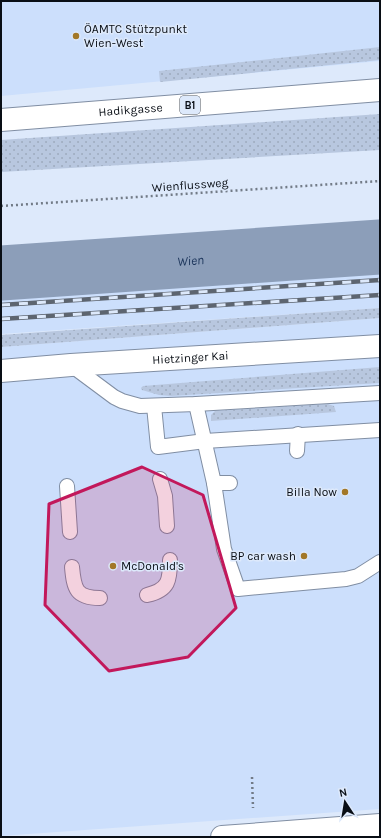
<svg xmlns="http://www.w3.org/2000/svg" width="381" height="838" font-family="Karla,sans-serif">
	<style>
		.built { fill: #ccdffc }
		.green { fill: url(#green-dots) }
		.lines { fill: none; stroke-linecap: round; stroke-linejoin: round }
		.river { stroke: #8c9eb9; stroke-width: 55 }
		.service-casing { stroke: #808ea3; stroke-width: 16 }
		.minor-casing { stroke: #808ea3; stroke-width: 24 }
		.primary-casing { stroke: #808ea3; stroke-width: 24 }
		.path { stroke: #727b87; stroke-width: 2.5; stroke-dasharray: 2 3; stroke-linecap: butt }
		.service { stroke: #fff; stroke-width: 14 }
		.minor { stroke: #fff; stroke-width: 22 }
		.primary { stroke: #fff; stroke-width: 22 }
		.rail-casing { stroke: #5d6570; stroke-width: 4.5 }
		.rail { stroke: #dde9fb; stroke-width: 3; stroke-dasharray: 9; stroke-linecap: butt }
		.marked { fill: #c2185b; fill-opacity: 0.2; stroke: #c2185b; stroke-width: 3; stroke-linejoin: round }
		.poi-dot { fill: #a27727; stroke: #dde9fb; stroke-width: 1.5 }
		.labels { text-anchor: middle; stroke-width: 3; stroke-linejoin: round; paint-order: stroke }
		.shield { fill: #dde9fb; stroke: #49505a; stroke-width: 1 }
		.shield-label { font-size: 11px; font-weight: bold; fill: #090e15 }
		.poi-label { font-size: 12px; fill: #090e15; stroke: #dde9fb; text-anchor: start }
		.street-label { font-size: 12px; fill: #090e15; stroke: #dde9fb }
		.water-label { font-size: 13px; font-style: italic; fill: #1c355b; stroke: #dde9fb }
	</style>
	<defs>
		<pattern id="green-dots" width="8" height="8" patternUnits="userSpaceOnUse"><rect width="8" height="8" fill="#b8c7df"/><path d="M2 2h.1M6 6h.1" fill="none" stroke="#9daabe" stroke-width="1.8" stroke-linecap="round"/></pattern>
	</defs>
	<rect width="100%" height="100%" fill="#dde9fb"/>
	<g class="built">
		<polygon points="1,1 380,1 380,61 1,96"/>
		<polygon points="380,269 380,308 1,334 1,294"/>
		<polygon points="380,318 380,809 1,836 1,347"/>
	</g>
	<g class="green">
		<polygon points="380,47 380,60 160,82 159,71"/>
		<polygon points="380,114 380,150 1,172 1,140"/>
		<polygon points="380,308 380,318 1,347 1,335"/>
		<polygon points="380,367 380,383 171,396 159,395 142,390 141,388 143,386"/>
		<polygon points="328,404 334,406 336,412 211,421 211,415 215,411"/>
	</g>
	<g class="lines">
		<path class="river" id="s1" d="M1,273L380,247"/>
		<g class="service-casing">
			<g id="service">
				<polyline points="71,365 114,397 122,401 140,406 196,404 380,393"/>
				<polyline points="196,404 214,483 230,483"/>
				<polyline points="154,406 158,447 205,441 380,430"/>
				<polyline points="297,451 298,434"/>
				<polyline points="160,479 165,496 167,526"/>
				<polyline points="214,483 224,549 238,589 346,579 358,576 380,562"/>
				<polyline points="67,486 70,532"/>
				<path d="M72,567C74,589 76,598 100,598"/>
				<path d="M147,595C169,590 170,580 170,560"/>
			</g>
		</g>
		<g class="minor-casing">
			<polyline id="minor" points="222,837 380,825"/>
		</g>
		<g class="primary-casing">
			<g id="primary">
				<path id="s2" d="M1,120L380,90"/>
				<path id="s3" d="M1,371L71,365L380,346"/>
			</g>
		</g>
		<g class="path">
			<polyline points="1,206 380,181"/>
			<polyline points="252,777 253,808"/>
		</g>
		<use href="#service" class="service"/>
		<use href="#minor" class="minor"/>
		<use href="#primary" class="primary"/>
		<g class="rail-casing">
			<g id="rail">
				<polyline points="1,305 380,280"/>
				<polyline points="1,319 380,295"/>
			</g>
		</g>
		<use href="#rail" class="rail"/>
	</g>
	<path class="marked" d="M142,467L203,495L236,608L188,657L109,671L45,605L49,504Z"/>
	<g class="poi-dot">
		<circle cx="76" cy="36" r="4"/>
		<circle cx="345" cy="492" r="4"/>
		<circle cx="304" cy="556" r="4"/>
		<circle cx="113" cy="566" r="4"/>
	</g>
	<g class="labels">
		<rect class="shield" x="180" y="96" width="20" height="18" rx="3"/>
		<g class="shield-label">
			<text x="190" y="109">B1</text>
		</g>
		<g class="poi-label">
			<text x="84" y="33">ÖAMTC Stützpunkt<tspan x="84" dy="14">Wien-West</tspan></text>
			<text x="337" y="496" text-anchor="end">Billa Now</text>
			<text x="296" y="560" text-anchor="end">BP car wash</text>
			<text x="121" y="570">McDonald's</text>
		</g>
		<g class="street-label">
			<text dy="4" stroke="none"><textPath href="#s2" startOffset="130">Hadikgasse</textPath></text>
			<text transform="translate(190 185) rotate(-4)" y="4">Wienflussweg</text>
			<text dy="4" stroke="none"><textPath href="#s3" startOffset="190">Hietzinger Kai</textPath></text>
		</g>
		<g class="water-label">
			<text dy="5" stroke="none"><textPath href="#s1" startOffset="190">Wien</textPath></text>
		</g>
	</g>
	<rect width="381" height="838" fill="none" stroke="#090e15" stroke-width="4"/>
	<g transform="translate(345 802) rotate(348)" stroke="#dde9fb" stroke-width="3" paint-order="stroke">
	<path d="M0-3L7 15L0 10L-7 15Z" fill="#090e15"/>
	<text y="-6" font-size="11" font-weight="bold" text-anchor="middle" fill="#090e15">N</text>
	</g>
</svg>
